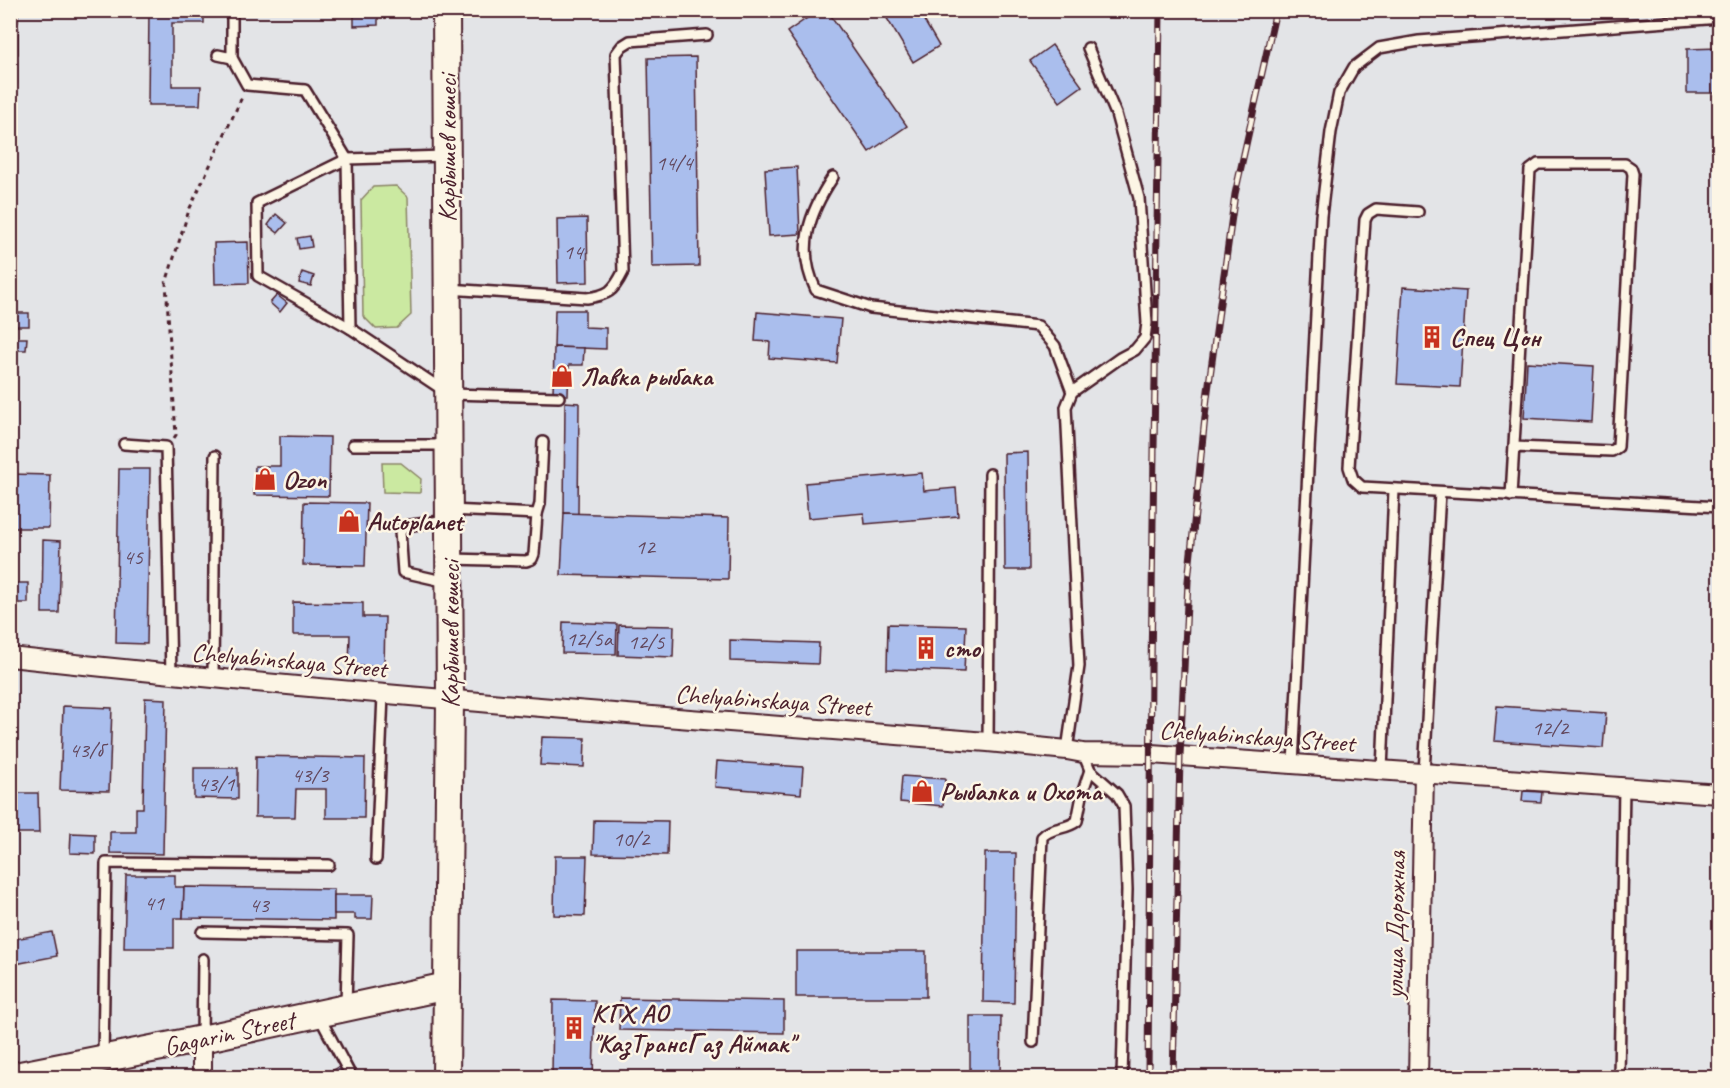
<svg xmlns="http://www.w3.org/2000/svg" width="1730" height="1088" font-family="Caveat,sans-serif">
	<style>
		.green { fill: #cbe9a1; stroke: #8a8466; stroke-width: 1.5 }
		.building { fill: #aabeed; stroke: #4a1f2b; stroke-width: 1.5 }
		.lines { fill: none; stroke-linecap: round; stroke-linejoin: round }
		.lane-casing { stroke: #4a1f2b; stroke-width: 14 }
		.street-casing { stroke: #4a1f2b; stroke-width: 22 }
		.secondary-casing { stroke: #4a1f2b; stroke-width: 30 }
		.path { stroke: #4a1f2b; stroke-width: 3; stroke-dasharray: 4.5 4.5; stroke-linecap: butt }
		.lane { stroke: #fcf5e5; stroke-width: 9 }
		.street { stroke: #fcf5e5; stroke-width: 18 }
		.secondary { stroke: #fcf5e5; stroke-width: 26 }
		.rail-casing { stroke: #4a1f2b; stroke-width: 7 }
		.rail { stroke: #fcf5e5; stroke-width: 4.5; stroke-dasharray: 14; stroke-linecap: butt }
		.labels { text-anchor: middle; stroke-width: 5; stroke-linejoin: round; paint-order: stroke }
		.number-label { font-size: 22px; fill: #62475c }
		.street-label { font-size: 26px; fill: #4a1f2b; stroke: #fcf5e5 }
		.poi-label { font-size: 26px; font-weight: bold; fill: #4a1f2b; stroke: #fcf5e5; text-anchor: start }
	</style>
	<rect width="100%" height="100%" fill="#e3e4e7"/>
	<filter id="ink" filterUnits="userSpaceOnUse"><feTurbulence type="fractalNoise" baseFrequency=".0167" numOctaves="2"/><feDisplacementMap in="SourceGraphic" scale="12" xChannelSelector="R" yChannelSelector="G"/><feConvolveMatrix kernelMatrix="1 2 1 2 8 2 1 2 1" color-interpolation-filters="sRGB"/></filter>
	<g filter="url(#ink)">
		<g class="green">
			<polygon points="396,186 408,197 411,315 397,328 376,329 363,316 361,200 373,187"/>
			<polygon points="382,463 401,463 421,479 420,493 383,492"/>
		</g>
		<g class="building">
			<rect x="10" y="10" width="8" height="12"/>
			<polygon points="149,10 204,10 204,23 172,23 172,86 201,86 200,105 148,105"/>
			<polygon points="354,10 378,10 378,25 354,26"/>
			<polygon points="819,10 827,10 907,126 869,152 787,32"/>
			<polygon points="882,10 918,10 939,46 913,62"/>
			<rect x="10" y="28" width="8" height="26"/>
			<polygon points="1052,45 1082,86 1060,102 1030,61"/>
			<polygon points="1720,48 1720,93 1687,93 1687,49"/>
			<polygon points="696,57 699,266 652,267 648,58"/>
			<rect x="10" y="61" width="7" height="23"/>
			<rect x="10" y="93" width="2" height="29"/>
			<polygon points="797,167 800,234 769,236 765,169"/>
			<polygon points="276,214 287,223 278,233 268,225"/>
			<polygon points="587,218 588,282 558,283 557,219"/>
			<polygon points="310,236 312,247 299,249 297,238"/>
			<polygon points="248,242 249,283 215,284 214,243"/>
			<polygon points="302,272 314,276 311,286 299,283"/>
			<polygon points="1403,287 1466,291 1460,387 1397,384"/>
			<polygon points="277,295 287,303 280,312 270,303"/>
			<polygon points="555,310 585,310 585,327 606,328 606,349 554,347"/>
			<polygon points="757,312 841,319 837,363 769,358 770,342 755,341"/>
			<rect x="12" y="313" width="17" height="13"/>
			<polygon points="10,338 27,338 26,350 10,350"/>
			<polygon points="554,347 584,348 583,365 569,365 568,395 553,395"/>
			<polygon points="1527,362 1594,366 1591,422 1524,418"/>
			<polygon points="565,402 579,403 578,514 564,513"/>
			<polygon points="280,436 330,437 329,496 254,495 255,466 280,466"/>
			<polygon points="1028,452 1029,570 1005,570 1004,453"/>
			<polygon points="119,469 150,469 147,644 116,643"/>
			<polygon points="922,473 924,491 956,488 958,516 865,524 864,513 808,518 805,483"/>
			<polygon points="10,474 50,475 49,528 10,528"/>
			<polygon points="304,502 367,503 365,566 303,565"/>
			<polygon points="564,513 729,518 728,579 561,575"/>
			<polygon points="43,540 61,541 59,613 42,613"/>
			<rect x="10" y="583" width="18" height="20"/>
			<polygon points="293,602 363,603 363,617 385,617 384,667 349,666 350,635 293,635"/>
			<polygon points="563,622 617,624 616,654 562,653"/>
			<polygon points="888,624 966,626 964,672 887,669"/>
			<polygon points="619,625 674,626 673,657 618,655"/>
			<polygon points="730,640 819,643 818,664 730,661"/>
			<rect x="10" y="693" width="4" height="36"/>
			<polygon points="145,698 166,699 163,854 110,853 110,832 136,832 136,808 143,808"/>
			<polygon points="63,706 112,708 109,791 60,790"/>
			<polygon points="1497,706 1606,713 1603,748 1494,741"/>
			<polygon points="542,737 585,738 584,767 540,765"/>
			<polygon points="256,756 365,758 364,818 326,818 326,789 296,789 295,817 255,817"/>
			<polygon points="717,761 803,767 801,794 715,787"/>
			<polygon points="194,768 238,768 238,799 194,798"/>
			<polygon points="902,776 945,779 943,806 900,802"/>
			<polygon points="1523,791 1542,792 1541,802 1522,801"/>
			<polygon points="10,793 38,793 39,833 10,833"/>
			<polygon points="594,820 668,821 667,855 593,854"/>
			<polygon points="71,833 95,834 95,854 70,853"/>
			<polygon points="985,853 1016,853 1014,1003 983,1002"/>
			<polygon points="555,856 587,856 585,916 554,915"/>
			<polygon points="126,875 175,875 175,887 184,887 183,918 174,918 174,948 124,948"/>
			<polygon points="184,887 334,889 334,920 183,918"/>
			<polygon points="334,895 373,895 372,919 355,919 355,914 334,914"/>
			<polygon points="52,932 57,956 10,965 10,940"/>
			<rect x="796" y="951" width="130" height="46"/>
			<polygon points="620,998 784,1001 784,1033 619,1030"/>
			<polygon points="553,1000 595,1001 593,1078 552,1078"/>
			<polygon points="970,1016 1001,1016 1000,1078 970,1078"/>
			<polygon points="350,1061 359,1078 319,1078"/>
			<polygon points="271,1072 301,1073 307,1078 271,1078"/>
		</g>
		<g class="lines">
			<g class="lane-casing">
				<g id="lane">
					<polyline points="218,55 232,58 232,10"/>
					<polyline points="232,58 247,85 305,90 347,159 350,328"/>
					<polyline points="445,156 347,159 257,203 258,276 350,328 449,394 559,397"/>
					<path d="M833,177C809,213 796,249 816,290L871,308L1038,326L1055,346L1072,392"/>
					<polyline points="1418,212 1376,209 1368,214 1365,220 1349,467 1353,479 1362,487 1720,507"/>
					<path d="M448,289L587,298C608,295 613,292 623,272L616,54L622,46L630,41L707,35"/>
					<polyline points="124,444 166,447 171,675"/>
					<polyline points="353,445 446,445"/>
					<polyline points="1511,496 1530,170 1538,164 1625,164 1631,168 1633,174 1618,447 1612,451 1514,447"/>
					<polyline points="449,510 537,514"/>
					<polyline points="447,520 405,526 400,531 403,572 447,582"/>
					<polyline points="452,559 526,561 532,559 534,554 537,514 540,504 543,442"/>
					<polyline points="213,679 215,456"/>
					<polyline points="988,742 990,474"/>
					<polyline points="1067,750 1079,666 1066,407 1072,392 1120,358 1135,350 1145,338 1147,323 1139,198 1116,114 1088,48"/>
					<polyline points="1083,753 1090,770 1117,794 1124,806 1127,890 1122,1078"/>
					<polyline points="1293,764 1321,216 1331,132 1339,93 1354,67 1379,48 1419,41 1720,18"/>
					<polyline points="1382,770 1394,490"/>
					<polyline points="1424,773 1440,492"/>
					<polyline points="376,859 383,695"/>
					<polyline points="202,932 348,935 346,1005"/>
					<polyline points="319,1016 352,1078"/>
					<polyline points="202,1037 203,959"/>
					<path d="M1033,1042L1042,837C1050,827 1066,830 1077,821L1083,791L1090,770"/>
					<polyline points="103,1058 106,863 329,865"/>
					<polyline points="1619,1078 1624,787"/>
				</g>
			</g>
			<g class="street-casing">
				<g id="street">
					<path d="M10,657C336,693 662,717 988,742L1067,750L1083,753L1151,754L1720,794"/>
					<polyline points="202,1078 202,1039"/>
					<polyline points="1418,1078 1424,773"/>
				</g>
			</g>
			<g class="secondary-casing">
				<g id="secondary">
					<polyline points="10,1077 202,1039 447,986"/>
					<polyline points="446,1078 450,701 446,10"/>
				</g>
			</g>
			<polyline class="path" points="174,438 176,435 166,283 189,210 243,95"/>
			<use href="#lane" class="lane"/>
			<use href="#street" class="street"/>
			<use href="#secondary" class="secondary"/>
			<g class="rail-casing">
				<g id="rail">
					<polyline points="1148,1078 1151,669 1160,10"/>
					<polyline points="1173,1078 1180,757 1188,581 1207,398 1235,194 1276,10"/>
				</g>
			</g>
			<use href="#rail" class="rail"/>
		</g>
	</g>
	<defs>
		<g id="building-bare" transform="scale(1.8)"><path d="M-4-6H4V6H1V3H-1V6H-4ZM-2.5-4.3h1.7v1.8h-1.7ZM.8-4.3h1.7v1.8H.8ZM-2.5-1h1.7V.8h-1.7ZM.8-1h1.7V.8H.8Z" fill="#c8321e" stroke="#fcf5e5" stroke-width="2.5" paint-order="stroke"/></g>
		<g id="shop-bare" transform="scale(1.8)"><path d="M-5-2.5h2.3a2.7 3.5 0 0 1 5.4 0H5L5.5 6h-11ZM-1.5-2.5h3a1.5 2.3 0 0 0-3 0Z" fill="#c8321e" stroke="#fcf5e5" stroke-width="2.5" paint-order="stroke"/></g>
	</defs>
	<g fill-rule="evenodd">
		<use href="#building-bare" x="1432" y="337"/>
		<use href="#shop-bare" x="562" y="376"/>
		<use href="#shop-bare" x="265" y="479"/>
		<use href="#shop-bare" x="349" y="521"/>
		<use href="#building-bare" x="926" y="648"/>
		<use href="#shop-bare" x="922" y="791"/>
		<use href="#building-bare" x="574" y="1028"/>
	</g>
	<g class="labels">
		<g class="number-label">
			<text x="674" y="170">14/4</text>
			<text x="573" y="259">14</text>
			<text x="645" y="554">12</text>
			<text x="133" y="564">45</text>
			<text x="589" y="646">12/5а</text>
			<text x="646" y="649">12/5</text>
			<text x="1550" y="735">12/2</text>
			<text x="86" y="757">43/б</text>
			<text x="310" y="782">43/3</text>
			<text x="216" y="791">43/1</text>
			<text x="631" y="846">10/2</text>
			<text x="154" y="910">41</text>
			<text x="259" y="912">43</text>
		</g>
		<g class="street-label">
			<text transform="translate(447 148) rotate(-90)" y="9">Карбышев көшесі</text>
			<text transform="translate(450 634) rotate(-90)" y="9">Карбышев көшесі</text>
			<text transform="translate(289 660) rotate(5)" y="9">Chelyabinskaya Street</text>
			<text transform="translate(773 700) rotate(4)" y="9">Chelyabinskaya Street</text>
			<text transform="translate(1257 736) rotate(4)" y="9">Chelyabinskaya Street</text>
			<text transform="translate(1395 925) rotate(-89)" y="9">улица Дорожная</text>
			<text transform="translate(229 1033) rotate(-12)" y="9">Gagarin Street</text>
		</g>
		<g class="poi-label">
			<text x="1450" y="346">Спец Цон</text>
			<text x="580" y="385">Лавка рыбака</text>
			<text x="283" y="488">Ozon</text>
			<text x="367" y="530">Autoplanet</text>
			<text x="944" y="657">сто</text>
			<text x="940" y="800">Рыбалка и Охота</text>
			<text x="592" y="1022">КГХ АО<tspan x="592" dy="30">"КазТрансГаз Аймак"</tspan></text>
		</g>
	</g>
	<rect width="1730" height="1088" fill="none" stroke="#fcf5e5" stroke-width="36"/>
	<rect x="18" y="18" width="1694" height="1052" fill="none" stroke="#4a1f2b" stroke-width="2" filter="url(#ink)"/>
</svg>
